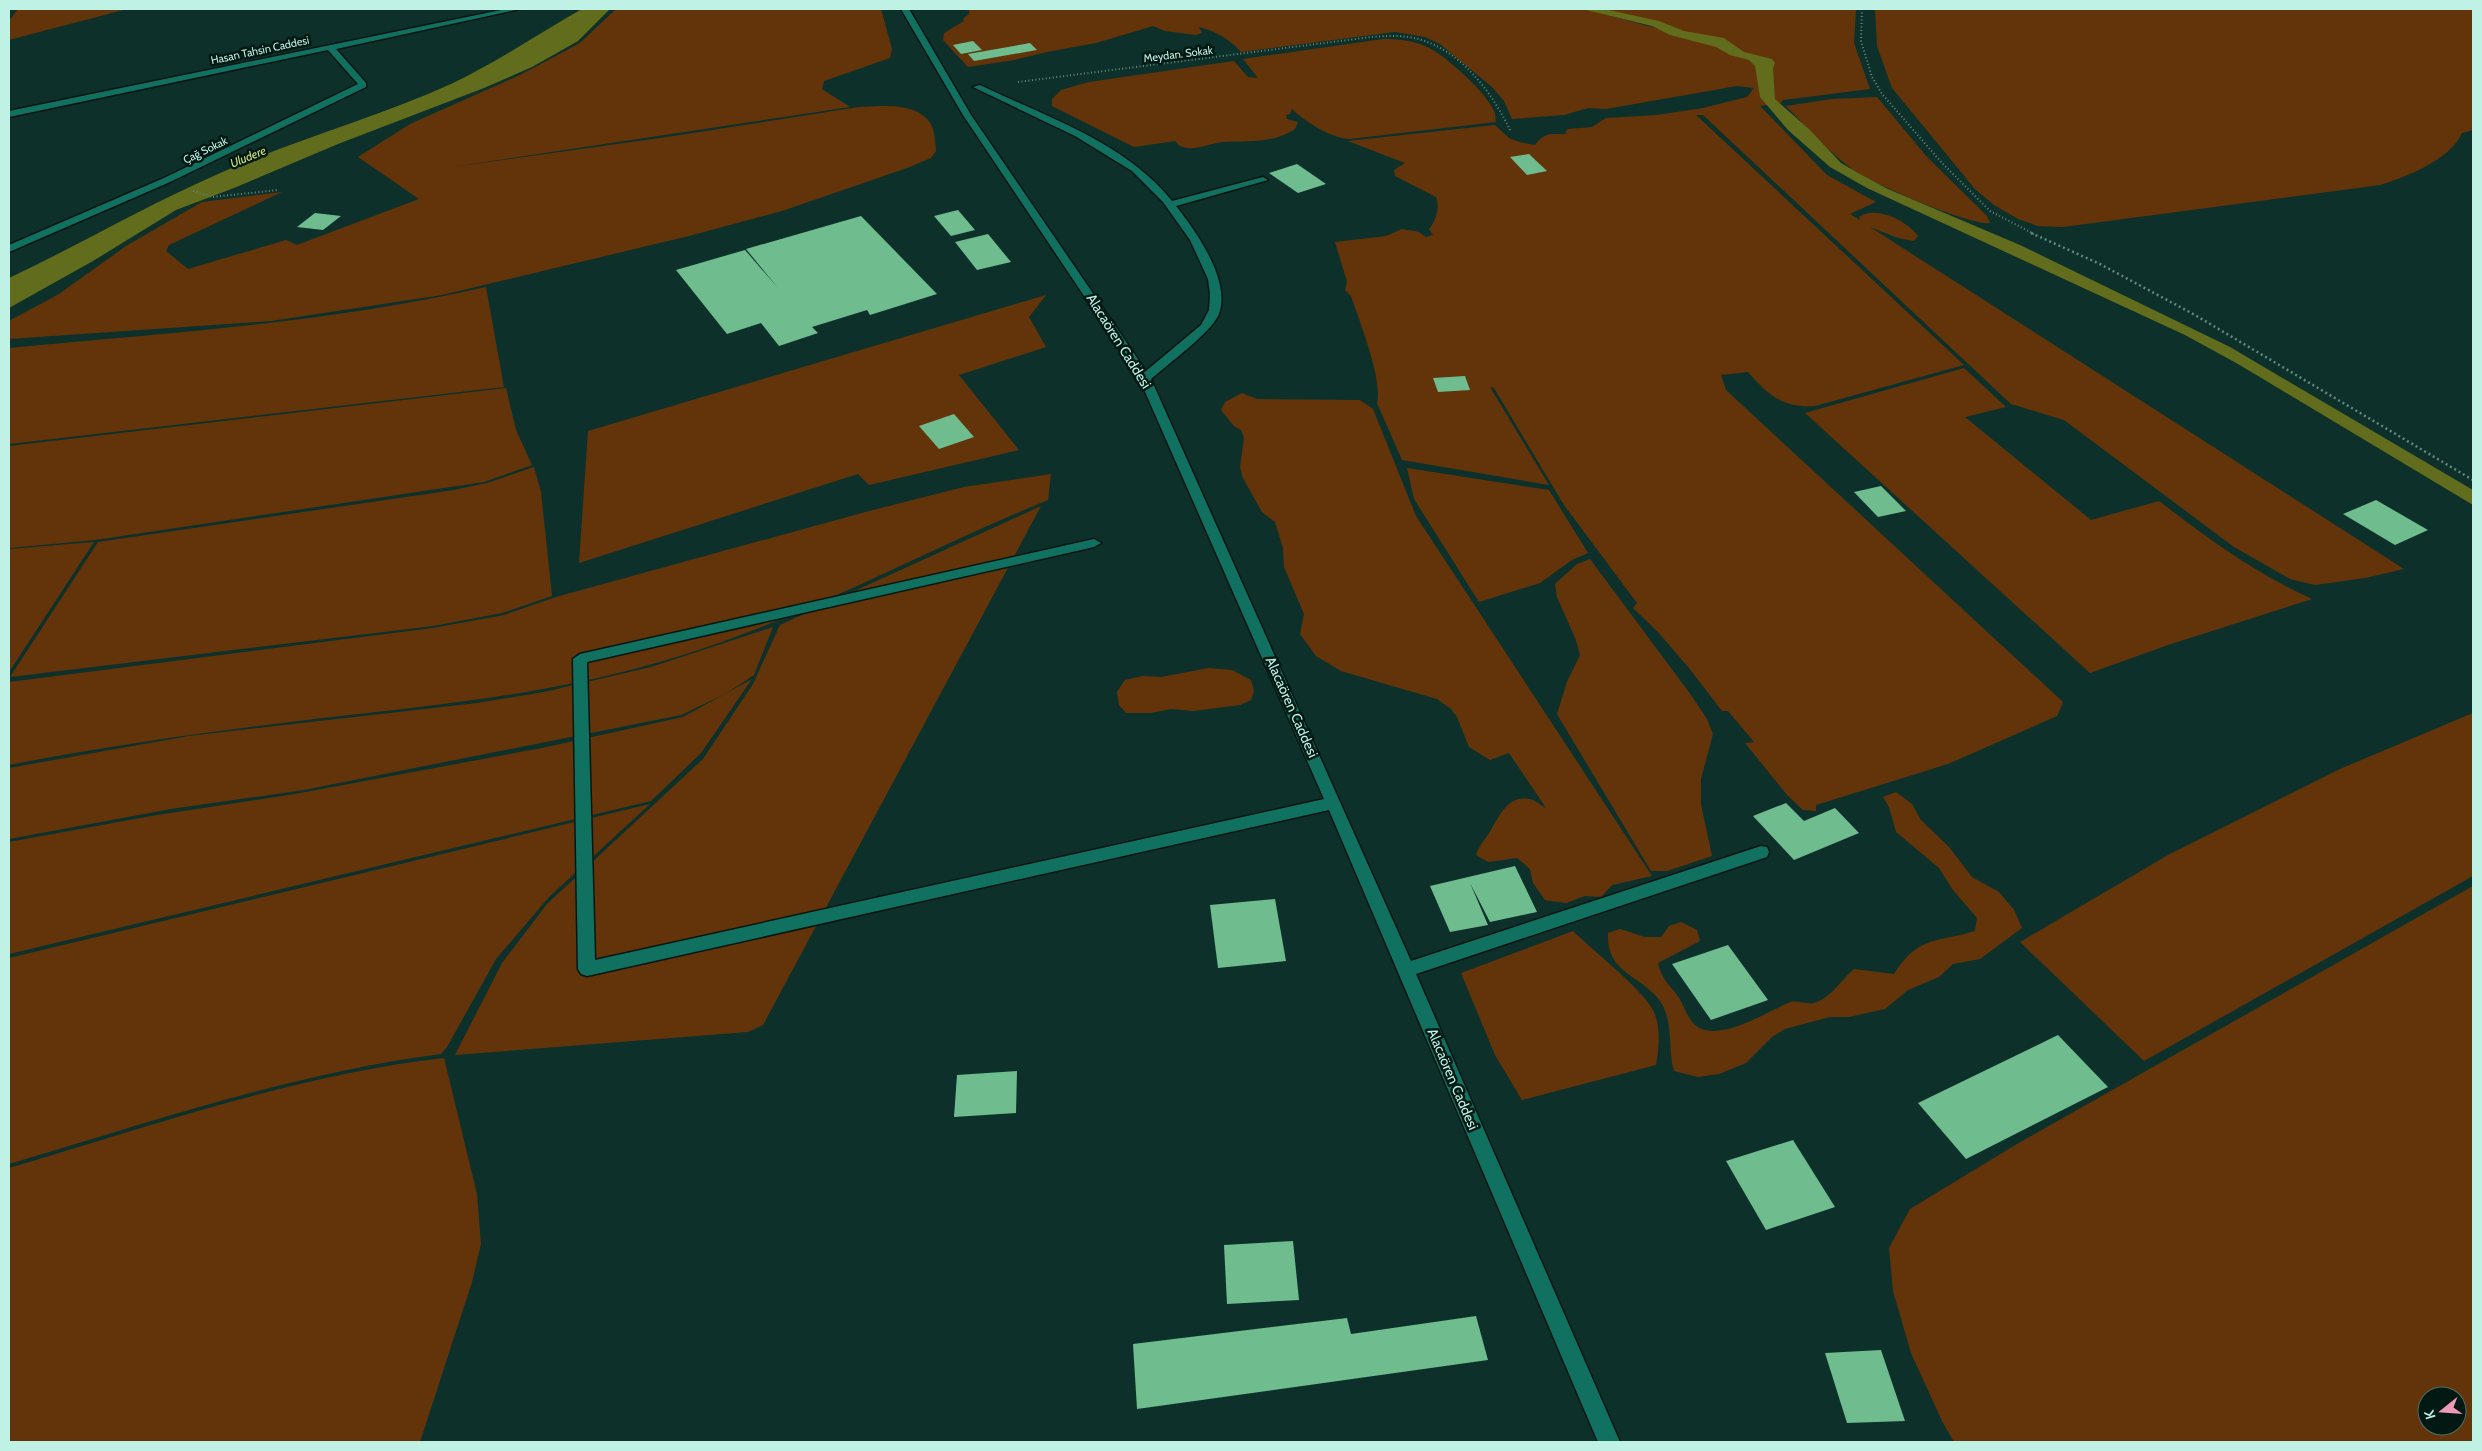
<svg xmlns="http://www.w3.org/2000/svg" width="2482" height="1451" font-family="Cabin,sans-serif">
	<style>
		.green { fill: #63340a; fill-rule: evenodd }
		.water { fill: #616c1d }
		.building { fill: #6fbc8f }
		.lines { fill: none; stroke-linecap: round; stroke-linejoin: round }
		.minor-casing { stroke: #081613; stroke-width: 3 }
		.path-far1 { stroke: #5f8a80; stroke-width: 2; stroke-dasharray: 1 2.5; stroke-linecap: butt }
		.path { stroke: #5f8a80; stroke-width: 2.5; stroke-dasharray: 2 3; stroke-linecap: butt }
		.minor { fill: #117160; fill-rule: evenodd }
		.labels { text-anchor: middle; stroke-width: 5; stroke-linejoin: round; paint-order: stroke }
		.far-street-label { font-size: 11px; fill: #bff1e4; stroke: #011813 }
		.far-water-label { font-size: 12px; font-style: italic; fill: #d1e37a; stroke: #011813 }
		.street-label { font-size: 14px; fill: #bff1e4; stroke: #011813 }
	</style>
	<rect width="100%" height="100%" fill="#0d312a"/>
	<g class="green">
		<polygon points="18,9 127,9 9,40 9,21"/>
		<path d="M616,9H881L892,49L890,58L824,81L822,89L850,107L452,167L674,136L859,107C879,106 913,102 928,120C935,128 935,141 936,151L931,158L907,168L782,211L689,236L442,295L271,321L9,339V321L59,294L126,246L202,202L282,192L169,245L166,251L188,269L286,240L297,245L419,199L358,157L410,124L520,75L569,49L581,42Z"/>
		<path d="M969,9H1586L1681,35L1597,9H1856L1854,43L1870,89L1783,100L1781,103L1760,106L1827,175L1876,202L1850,214L1860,220L1859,217C1876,205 1907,221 1918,236L1914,241L1898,238L1870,227L2404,569L2365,578L2315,585L2290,579L2234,547L2064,420L2011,404L1703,115H1696L1964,365L1815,406C1783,408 1768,395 1748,372L1721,375L1726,390L2063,702L2057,716L1948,764L1816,805V811L1803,810L1788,796L1745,743L1754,742L1728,711H1722L1689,668L1657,631L1633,608L1637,603L1564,505L1494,388L1490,387L1549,485L1402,460L1377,403C1383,380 1359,320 1351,296L1345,290L1347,282L1335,242L1386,236L1402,229L1419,232L1426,237L1433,235L1429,229C1436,221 1440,207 1436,197L1395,176L1394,170L1405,163L1348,141L1495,125L1509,138L1519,142L1535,145C1547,130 1552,135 1567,134L1565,132L1568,129L1592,127L1606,118L1657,115L1703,108L1747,97L1754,88L1737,86L1606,109L1588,108L1564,115L1512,119L1504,101L1492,87L1440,44L1425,37L1395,32L1241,52C1230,39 1215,31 1199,27L1202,33L1196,35L1165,31L1153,26L1096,43L1047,52L1014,60L968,67L943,40L944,33L964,21L963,19L969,14Z"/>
		<path d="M1875,9H2473V130L2462,133C2450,160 2406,177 2380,185L2063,227L2038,226L2018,219L1994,205L1975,189L1892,88L1877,46Z"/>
		<path d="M1383,39C1397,39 1411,40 1425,46C1443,53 1487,93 1494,111C1496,114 1495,119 1496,122L1349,139C1329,137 1307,123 1292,109L1290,114L1286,115L1287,119L1298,122L1295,129C1275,143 1247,141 1223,142C1209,143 1185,156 1175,141L1134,147L1052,106V99L1061,90L1089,82L1234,61L1248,77L1258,78L1243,59Z"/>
		<path d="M1877,97L1927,157L1987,216L1990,223C1970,226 1871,183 1852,169C1828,151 1807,128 1786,106L1832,99Z"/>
		<path d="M486,287L504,387L9,444V348C169,333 329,323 486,287Z"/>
		<polygon points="1046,295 1029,317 1046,347 959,375 1019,450 869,485 858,474 579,563 588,431"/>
		<path d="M1964,368L2006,407L1965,417L2091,520L2159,501C2210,540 2253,572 2312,599L2168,645L2090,673L1805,413Z"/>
		<polygon points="506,388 516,430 532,465 484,482 95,540 9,548 9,446"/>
		<path d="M1242,393L1257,399L1360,400L1373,409L1416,516L1652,876L1612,885L1601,897L1585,896L1566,903L1545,900L1533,883L1530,869L1517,858L1488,862L1476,855C1480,843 1487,838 1492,828C1501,813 1510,793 1533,800C1537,802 1542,806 1546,808L1509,753L1490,760L1469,747L1457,717L1451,709L1437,699L1341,671L1316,656L1300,634L1304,614L1284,567L1283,548L1275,522L1262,512L1243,478L1240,467L1244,438L1241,430L1234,426L1221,410L1225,402Z"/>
		<polygon points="534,467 541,492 552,596 502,613 433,626 10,677 98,542 454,490 487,483"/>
		<polygon points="1407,468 1549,490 1588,553 1572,560 1540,583 1479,602 1414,499"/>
		<path d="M1051,474L1048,500C916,554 791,626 652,664C547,694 439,705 331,717C223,730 116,744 9,765V682L433,628L504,615L556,597L869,511L964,487Z"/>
		<polygon points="1041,506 763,1025 748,1032 455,1055 502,963 547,904 703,759 753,684 780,625"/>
		<polygon points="94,542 9,672 9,549"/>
		<polygon points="1590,559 1691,695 1707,719 1713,734 1701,779 1701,804 1712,856 1667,871 1651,871 1557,714 1567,682 1580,655 1576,640 1557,597 1555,584 1577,564"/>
		<polygon points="773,627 754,675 725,694 681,715 304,790 171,809 9,839 9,768 189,736 477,703 544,692 651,667"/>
		<polygon points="1209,668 1232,670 1251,680 1254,691 1251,700 1240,705 1193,711 1171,709 1151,713 1126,713 1119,705 1117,692 1125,680 1143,676 1161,677"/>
		<polygon points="752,679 701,753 651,801 9,954 9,842 157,815 295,794 542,748 683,717"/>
		<polygon points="2473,713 2473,876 2144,1061 2020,942 2168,855 2340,769"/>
		<path d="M1896,792L1912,804L1921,820L1949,847L1972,877L1999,892L2014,910L2022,928L1980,959L1953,964L1939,977L1908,990L1885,1009L1849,1017H1830L1785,1029L1772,1037L1746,1063L1719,1074L1698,1077L1674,1071C1667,1048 1675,1018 1657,997C1636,974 1606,971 1608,933L1620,929L1645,937H1661L1669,926L1681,922L1697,930L1700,941L1658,963C1662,981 1670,984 1679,998C1684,1006 1688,1019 1695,1025C1717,1044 1767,1012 1788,1003C1796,999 1806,1005 1814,1003C1831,998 1841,980 1854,969L1894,974C1919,935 1936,943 1975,931L1977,918L1953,890L1939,868L1896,832L1889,807L1883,797Z"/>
		<path d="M650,804L549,897L496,959L447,1047L441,1054C294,1073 151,1122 9,1164V958Z"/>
		<path d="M2473,886V1442H1954L1942,1421L1911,1353L1893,1291L1889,1248L1910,1209L2017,1144ZM2427,1396H2457V1426H2427Z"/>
		<path d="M1573,931C1593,951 1644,990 1654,1012C1661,1029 1659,1048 1656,1065L1522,1100L1495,1055L1461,973Z"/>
		<path d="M444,1058L477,1194L481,1244L472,1282L420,1442H9V1168C151,1126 295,1075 444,1058Z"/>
	</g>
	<g class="water">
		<path d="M582,9H610L578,41L532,67L484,88L338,144L234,188L176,210L93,261L9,308V278C79,245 147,205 218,174C294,140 375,118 451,84C497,62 538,34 582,9Z"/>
		<polygon points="1582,9 1604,9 1659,21 1684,31 1724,38 1744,52 1772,59 1775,63 1773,68 1775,99 1810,130 1841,163 1860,174 1888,189 2020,245 2230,347 2473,490 2473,505 2238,364 2185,335 1867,188 1830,167 1788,130 1760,97 1755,66 1749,60 1730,55 1716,47 1670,35 1652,26"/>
	</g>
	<g class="building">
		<polygon points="973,41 982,50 961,54 953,45"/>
		<polygon points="1030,43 1037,50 974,61 968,54"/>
		<polygon points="1529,154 1547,171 1527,175 1510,157"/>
		<polygon points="1297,164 1326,184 1298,193 1269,173"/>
		<polygon points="958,210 975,230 951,236 934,216"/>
		<polygon points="315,213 341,216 323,230 297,227"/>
		<polygon points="861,216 937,294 870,315 867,310 812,327 818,333 779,346 761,323 727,334 676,270 745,250 778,288 746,249"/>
		<polygon points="988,234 1011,262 977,270 955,242"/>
		<polygon points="1465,376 1470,390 1438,392 1433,378"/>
		<polygon points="954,414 974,437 939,449 919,426"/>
		<polygon points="1881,486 1906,511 1878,517 1854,492"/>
		<polygon points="2376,500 2428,530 2395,545 2343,514"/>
		<polygon points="1786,803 1804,821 1835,808 1859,833 1794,860 1753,816"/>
		<polygon points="1515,866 1537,912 1490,922 1470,883 1488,925 1450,932 1430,886"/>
		<polygon points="1275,899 1286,961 1218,968 1210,905"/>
		<polygon points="1728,945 1768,1000 1711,1020 1672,964"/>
		<polygon points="2058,1035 2108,1087 1966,1159 1918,1103"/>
		<polygon points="1017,1071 1016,1113 954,1117 957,1075"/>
		<polygon points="1793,1140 1835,1207 1766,1230 1726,1161"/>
		<polygon points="1293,1241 1299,1300 1227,1304 1224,1245"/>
		<polygon points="1476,1316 1488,1360 1137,1409 1133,1344 1347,1318 1351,1334"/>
		<polygon points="1881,1350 1905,1421 1847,1423 1825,1353"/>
	</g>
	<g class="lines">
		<g class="minor-casing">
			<g id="minor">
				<polygon points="506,9 520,9 336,49 366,83 366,87 170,182 9,252 9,245 164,178 358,84 328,50 9,117 9,111"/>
				<path d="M901,9H909L971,115L1146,371L1201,325L1209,310L1210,294L1208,279L1190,240L1163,202L1132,171L1075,136L973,87L980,85C1046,117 1125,142 1172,201L1263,177L1268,180L1176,206C1196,231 1233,283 1218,316C1210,333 1167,365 1151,379L1411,961L1761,846L1767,847L1769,852L1767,857L1416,974L1620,1442H1598L1329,810L587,976L581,974L578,969L573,659L580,654L1094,539L1101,543L1094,547L587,662L595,960L1324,799L1139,378L963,115Z"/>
			</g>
		</g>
		<g class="path-far1">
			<polyline points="1862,9 1861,41 1872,77 1882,94 1942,163 1990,211 2034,234"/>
			<path d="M1018,82L1371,37C1385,36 1400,35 1414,38C1460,48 1492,92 1511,132"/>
			<polyline points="193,191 212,197 279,190"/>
		</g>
		<polyline class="path" points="2031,233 2100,264 2195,315 2473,480"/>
		<use href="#minor" class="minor"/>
	</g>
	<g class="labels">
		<g class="far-street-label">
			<text transform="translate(260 50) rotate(-12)" y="4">Hasan Tahsin Caddesi</text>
			<text transform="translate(1178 54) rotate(-7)" y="4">Meydan. Sokak</text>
			<text transform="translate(205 150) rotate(-26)" y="4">Çağ Sokak</text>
		</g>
		<g class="far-water-label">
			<text transform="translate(248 157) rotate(-22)" y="4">Uludere</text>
		</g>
		<g class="street-label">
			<text transform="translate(1119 341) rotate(58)" y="5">Alacaören Caddesi</text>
			<text transform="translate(1292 707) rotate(66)" y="5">Alacaören Caddesi</text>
			<text transform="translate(1453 1079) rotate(67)" y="5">Alacaören Caddesi</text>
		</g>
	</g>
	<rect width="2482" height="1451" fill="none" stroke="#bff1e4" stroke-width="20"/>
	<g transform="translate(2442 1411) rotate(253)"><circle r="24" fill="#011813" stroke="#4d6f67"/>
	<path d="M0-4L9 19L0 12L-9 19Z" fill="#ef9ab8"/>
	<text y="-8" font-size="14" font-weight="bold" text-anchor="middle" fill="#bff1e4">K</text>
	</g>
</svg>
